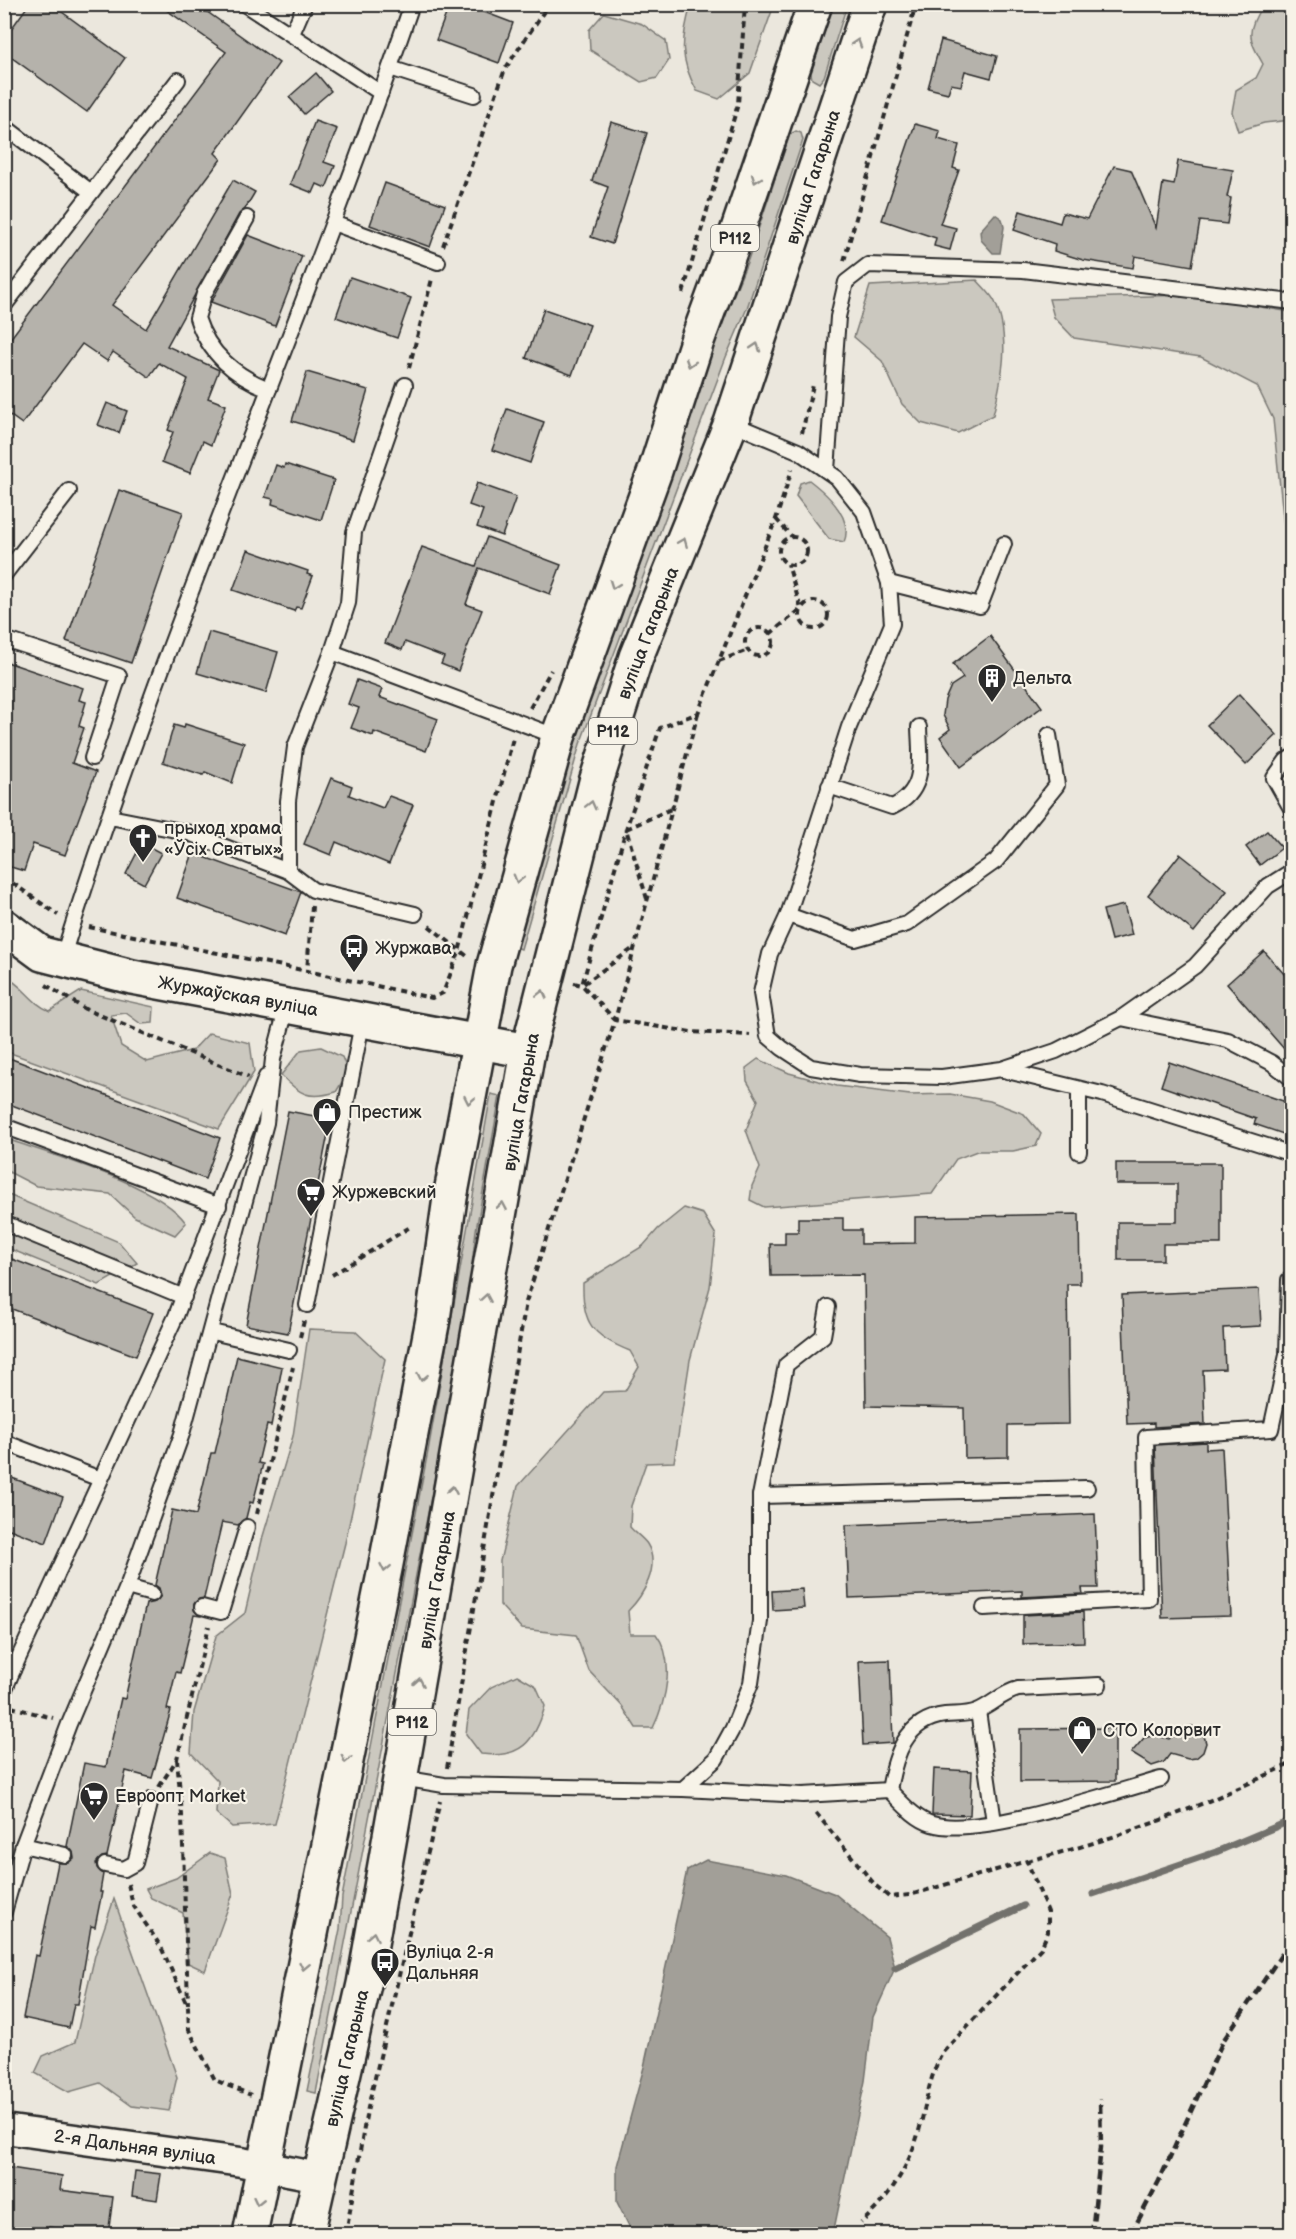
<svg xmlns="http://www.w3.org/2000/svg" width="1296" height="2239" font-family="'Balsamiq Sans',sans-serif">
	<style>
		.green { fill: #cbc8bf; stroke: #7b7a75; stroke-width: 1.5 }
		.water { fill: #a29f98; stroke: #72716c; stroke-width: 1.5 }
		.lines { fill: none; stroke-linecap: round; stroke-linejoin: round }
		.stream { stroke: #72716c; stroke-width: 7 }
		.building { fill: #b5b2ab; stroke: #2b2b2b; stroke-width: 1.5 }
		.lane-casing { stroke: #2b2b2b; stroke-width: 18 }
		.street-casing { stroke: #2b2b2b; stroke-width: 33 }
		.secondary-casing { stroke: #2b2b2b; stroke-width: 38 }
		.primary-casing { stroke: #2b2b2b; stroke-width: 38 }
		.path { stroke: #2b2b2b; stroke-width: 4; stroke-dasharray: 6 4.5; stroke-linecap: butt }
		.lane { stroke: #f7f3e8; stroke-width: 14 }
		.street { stroke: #f7f3e8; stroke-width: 28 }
		.secondary { stroke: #f7f3e8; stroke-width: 33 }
		.primary { stroke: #f7f3e8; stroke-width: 33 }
		.rail { stroke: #2b2b2b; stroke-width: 4.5; stroke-dasharray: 9 4.5; stroke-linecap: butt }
		.oneway { stroke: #918f8a }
		.labels { text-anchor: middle; stroke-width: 4.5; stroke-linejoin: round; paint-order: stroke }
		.shield { fill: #f7f3e8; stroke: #686764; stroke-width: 1.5 }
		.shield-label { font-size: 16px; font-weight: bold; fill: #2b2b2b }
		.street-label { font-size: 18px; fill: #2b2b2b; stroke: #f7f3e8 }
		.poi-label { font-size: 18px; fill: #2b2b2b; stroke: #f7f3e8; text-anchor: start }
	</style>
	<rect width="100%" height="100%" fill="#ebe7dd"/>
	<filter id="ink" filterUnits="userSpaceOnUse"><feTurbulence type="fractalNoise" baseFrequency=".0167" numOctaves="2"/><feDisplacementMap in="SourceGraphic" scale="12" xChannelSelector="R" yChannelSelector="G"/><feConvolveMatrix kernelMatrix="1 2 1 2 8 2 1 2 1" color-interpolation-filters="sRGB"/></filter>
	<g filter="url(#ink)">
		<g class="green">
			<path d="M691,5H774L750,73L719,99L697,91C679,59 681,40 691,5Z"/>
			<polygon points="833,5 847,5 824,77 819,83 812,79 811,73"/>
			<path d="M1262,5H1291V120L1264,123L1238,131L1232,112L1236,90L1256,78L1263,64C1247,36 1247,33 1262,5Z"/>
			<polygon points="604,13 642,24 666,41 669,60 657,78 641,82 590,50 589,30"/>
			<polygon points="796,131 801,133 803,140 747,308 726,357 580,744 521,949 513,946 570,739 708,357 748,260 790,134"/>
			<path d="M977,280C983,287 992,295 995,302C1011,338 1002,379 993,415L958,433L921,423L902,404L882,361L854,337L870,286Z"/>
			<polygon points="1185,295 1291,312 1291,541 1285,536 1273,419 1257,386 1201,357 1074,338 1054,317 1049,299"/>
			<path d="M809,480C826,493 854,518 844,542L829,539L796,496L800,483Z"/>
			<path d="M4,976C24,985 29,1002 50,1011L81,991L154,1007L153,1023L141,1024L126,1013L111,1015L121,1046L147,1062L193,1050L209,1033L250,1043L254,1072L219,1129L5,1051Z"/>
			<path d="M321,1047L342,1057L348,1072L336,1092C309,1100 300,1095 281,1075L301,1050Z"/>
			<polygon points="758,1059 789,1073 837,1086 910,1095 950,1094 990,1101 1024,1114 1041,1134 1036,1146 1013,1151 977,1151 956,1159 932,1194 764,1207 750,1200 752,1186 760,1168 746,1130 758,1100 747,1081 746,1068"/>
			<polygon points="491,1094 500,1096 476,1230 466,1316 316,2093 307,2091 340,1929 342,1897 428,1451"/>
			<path d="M4,1138C51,1155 159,1184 186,1223L175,1235L135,1217L110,1194L36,1186L5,1170Z"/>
			<polygon points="4,1193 119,1242 137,1263 99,1285 5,1247"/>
			<path d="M684,1208L703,1214L716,1235L710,1287L690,1360L674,1462L646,1463L631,1506L630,1527C635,1533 643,1538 647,1544C661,1566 643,1596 628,1611L630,1634H656C676,1660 666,1701 653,1728H636L622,1706L589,1671L576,1635L522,1629L500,1605V1561L518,1486L603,1392L625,1391L639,1367L630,1351C592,1336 582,1323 583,1283L643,1246L658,1229Z"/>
			<polygon points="309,1329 355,1331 385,1359 345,1543 275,1824 232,1827 216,1813 218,1781 191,1753 194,1712 216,1636 245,1613 263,1536 293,1436"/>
			<path d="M517,1675L536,1686L545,1706C535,1742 520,1759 481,1754L466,1734L469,1710L491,1687Z"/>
			<polygon points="210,1853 225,1858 233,1894 205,1971 188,1963 183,1913 151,1898 146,1889 176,1878"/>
			<polygon points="114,1899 177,2077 169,2111 132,2106 100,2083 69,2092 35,2073 43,2056 75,2042 95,1955"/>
		</g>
		<g class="water">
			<polygon points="995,214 1002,219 1004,227 1000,253 993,253 981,240 980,231"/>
			<polygon points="706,1860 786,1875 835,1894 887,1937 895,1968 873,2017 865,2081 833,2234 633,2234 617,2202 617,2166 644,2067 687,1870"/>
		</g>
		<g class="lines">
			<g class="stream">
				<polyline points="1093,1894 1216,1852 1292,1820"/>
				<polyline points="895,1968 1023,1906"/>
			</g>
		</g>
		<g class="building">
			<polygon points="29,4 51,4 125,58 87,112 4,52 4,39"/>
			<polygon points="158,4 196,4 279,63 215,153 221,159 112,305 146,329 233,180 255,192 245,209 239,214 167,346 219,370 208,398 226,405 211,445 203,441 190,473 162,462 173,432 168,430 188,379 159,363 149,377 113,352 107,361 82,344 22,424 4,411 4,347 226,52"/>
			<polygon points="450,4 463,4 513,23 499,63 436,40"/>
			<polygon points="941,40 997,56 991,78 965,71 961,86 951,84 948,93 928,88"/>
			<polygon points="316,73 331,91 304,114 289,97"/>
			<polygon points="315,121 337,129 324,162 335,166 326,188 317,184 313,193 290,184"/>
			<polygon points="611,122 647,133 612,244 591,237 608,187 592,181"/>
			<polygon points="915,124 940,131 938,139 959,145 953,168 959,170 940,224 956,228 950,250 934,246 936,238 882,220"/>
			<polygon points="1178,161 1233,170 1227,197 1231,198 1227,224 1200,221 1192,266 1135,256 1133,268 1083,260 1054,251 1055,244 1014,230 1020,211 1060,223 1063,213 1087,219 1114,166 1131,170 1156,228 1163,183 1174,185"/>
			<polygon points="385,183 445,205 430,247 370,225"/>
			<polygon points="248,235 302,256 275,326 211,302"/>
			<polygon points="350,277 411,298 397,338 336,317"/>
			<polygon points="544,309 590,325 572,375 526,358"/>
			<polygon points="307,372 368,390 353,440 292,421"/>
			<polygon points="107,403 127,411 119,433 98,425"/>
			<polygon points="507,409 544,422 530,463 492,450"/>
			<polygon points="285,464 334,480 321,520 272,504 273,499 265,497 276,465 284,468"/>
			<polygon points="477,483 516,497 502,536 477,527 483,510 469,505"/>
			<polygon points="119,490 183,512 131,663 66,641"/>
			<polygon points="487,537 561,565 550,594 479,568 466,604 482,610 458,671 441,664 444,657 405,642 402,650 385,643 422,547 476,566"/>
			<polygon points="248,550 308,571 307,574 313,576 301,608 296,607 294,611 233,590"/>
			<polygon points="209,632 278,652 266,693 197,673"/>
			<polygon points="990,636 1042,707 961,767 940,737 950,729 943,715 945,700 951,686 963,678 953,664"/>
			<polygon points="4,661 83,688 79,700 86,702 79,726 84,728 72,763 96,772 65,855 33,844 24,871 4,865"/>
			<polygon points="357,680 382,689 379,697 438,719 426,751 374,732 373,736 351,728 359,708 348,704"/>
			<polygon points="1239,694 1277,735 1246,765 1207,725"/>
			<polygon points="185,724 244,743 232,783 205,772 203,775 163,762 174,725 184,728"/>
			<polygon points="331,778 352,786 349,795 383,808 389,796 413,805 389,864 336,842 331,855 304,844"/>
			<polygon points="1267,831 1282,848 1260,865 1246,847"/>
			<polygon points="142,843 161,853 144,884 126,874"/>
			<polygon points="193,853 301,892 285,936 177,898"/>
			<polygon points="1180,854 1227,891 1194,932 1148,895"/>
			<polygon points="1124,905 1132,935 1111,940 1103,910"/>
			<polygon points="1264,951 1292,983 1292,1058 1227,984"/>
			<polygon points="4,1056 220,1138 205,1179 4,1102"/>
			<polygon points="1169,1062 1292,1104 1292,1137 1254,1124 1256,1119 1161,1086"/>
			<polygon points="288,1111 331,1119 288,1333 246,1325"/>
			<polygon points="1116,1163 1221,1163 1221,1244 1163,1244 1163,1260 1118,1260 1118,1222 1177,1222 1177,1184 1116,1184"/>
			<polygon points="1079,1214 1080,1284 1067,1284 1069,1424 1008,1425 1008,1457 965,1458 964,1408 866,1406 864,1275 771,1276 770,1244 785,1244 785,1232 798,1232 798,1218 843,1218 843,1230 861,1230 861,1244 915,1243 915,1217"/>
			<polygon points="4,1256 153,1313 136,1356 4,1306"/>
			<polygon points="1259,1289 1261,1326 1223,1328 1225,1369 1203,1370 1205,1424 1154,1427 1154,1423 1127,1424 1122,1295"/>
			<polygon points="237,1356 282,1367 271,1426 267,1425 258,1463 263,1464 253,1503 250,1502 246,1518 238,1525 222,1522 204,1598 199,1599 194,1604 194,1610 200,1616 194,1615 180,1673 176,1672 167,1709 171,1710 152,1778 126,1771 107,1856 102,1857 96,1863 97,1868 103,1874 100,1892 102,1892 95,1927 91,1926 78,2004 74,2004 69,2028 23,2018 35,1955 39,1956 58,1863 68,1863 74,1858 73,1852 67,1846 84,1763 106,1767 121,1698 125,1699 146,1604 155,1602 161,1596 159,1588 155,1585 172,1510 196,1515 211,1453 215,1453"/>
			<polygon points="1206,1442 1206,1449 1222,1448 1231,1616 1162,1618 1155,1445"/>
			<polygon points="4,1475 63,1497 46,1543 4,1527"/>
			<polygon points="1095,1514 1098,1588 1082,1588 1083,1594 1022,1597 1022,1591 849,1598 846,1525"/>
			<polygon points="802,1589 804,1608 773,1610 772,1591"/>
			<polygon points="1083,1612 1084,1642 1023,1644 1023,1615"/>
			<polygon points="890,1660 893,1743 863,1745 859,1661"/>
			<polygon points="1192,1726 1203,1732 1206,1743 1203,1752 1196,1758 1188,1759 1170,1754 1164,1762 1152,1766 1131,1753 1144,1738 1155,1735 1169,1739 1182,1728"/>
			<polygon points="1115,1728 1115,1781 1020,1782 1020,1729"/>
			<polygon points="934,1769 972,1771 970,1815 932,1814"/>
			<polygon points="4,2167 62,2176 60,2190 113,2197 108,2235 49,2227 48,2235 4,2235"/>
			<polygon points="135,2171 161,2174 157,2200 132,2196"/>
		</g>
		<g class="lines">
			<g class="lane-casing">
				<g id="lane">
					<polyline points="244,4 381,93"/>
					<polyline points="292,34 305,4"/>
					<polyline points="390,68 474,95"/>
					<polyline points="4,126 91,192"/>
					<path d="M247,218L204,294L197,318C208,353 236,377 269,389"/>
					<polyline points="333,223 438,262"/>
					<polyline points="4,306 178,80"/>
					<polyline points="731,423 798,451 837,478 864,512 889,583 892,624 849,727 788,915 770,954 761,993 768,1036 782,1048 811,1067 860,1075 942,1077 1002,1069 1056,1051 1121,1018 1195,966 1268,886 1292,871"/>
					<polyline points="827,470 838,317 846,282 868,265 1023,270 1292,302"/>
					<polyline points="4,575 69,491"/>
					<polyline points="889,583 980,606 1004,544"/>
					<polyline points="4,639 119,676 92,758"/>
					<polyline points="332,652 558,737"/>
					<polyline points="1292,757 1286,761 1274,778 1292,810"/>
					<path d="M829,786L892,807C927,791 920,760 919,727"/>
					<polyline points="110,817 186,832 288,871 313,890 415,914"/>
					<polyline points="288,871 288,801 295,747 332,652 348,603 354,532 405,385"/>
					<polyline points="788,915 855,939 907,924 996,861 1057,785 1049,735"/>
					<path d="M62,959C163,635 302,325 412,4"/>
					<polyline points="1121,1018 1228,1040 1272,1063 1292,1079"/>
					<polyline points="1003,1070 1102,1094 1292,1154"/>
					<polyline points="4,1126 219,1206"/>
					<polyline points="1079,1152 1079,1089"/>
					<polyline points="4,1223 184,1297"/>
					<polyline points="307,1305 363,1018"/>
					<polyline points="212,1332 289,1350"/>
					<polyline points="4,1442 100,1479"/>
					<polyline points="760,1496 1087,1488"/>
					<polyline points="127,1587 152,1594"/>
					<polyline points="202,1607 221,1612 247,1527"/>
					<polyline points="984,1608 1149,1599 1146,1437 1271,1429 1287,1355 1289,1280 1292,1278"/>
					<polyline points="4,1667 13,1670 176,1316 266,1077"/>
					<polyline points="4,1691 13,1670"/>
					<polyline points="978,1711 994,1822"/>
					<polyline points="402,1778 444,1785 683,1789 716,1759 733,1728 751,1683 760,1621 760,1496 786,1365 823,1336 828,1307"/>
					<path d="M683,1789L803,1795L889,1790C902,1803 915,1819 932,1824C978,1838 1111,1793 1161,1779"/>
					<path d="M889,1790C895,1756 905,1720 945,1715C956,1714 967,1715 977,1711C992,1705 1002,1693 1018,1689L1099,1685"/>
					<polyline points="23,1845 65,1855"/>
					<polyline points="105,1865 124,1869 135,1863 151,1800"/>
					<polyline points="4,1912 23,1845 69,1724 127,1587 182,1434 266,1123 273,1059 287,1006"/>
				</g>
			</g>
			<g class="street-casing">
				<polyline id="street" points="4,2129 241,2162 319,2177"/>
			</g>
			<g class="secondary-casing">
				<polyline id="secondary" points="4,926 42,954 132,977 528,1051"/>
			</g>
			<g class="primary-casing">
				<g id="primary">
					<polyline points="250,2234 386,1564 433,1319 450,1198 494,965 558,737 655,471 697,341 736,235 815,4"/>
					<polyline points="307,2234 364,1984 528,1051 596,782 636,657 731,423 870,4"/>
				</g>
			</g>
			<g class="path">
				<polyline points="443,246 505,69 549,4"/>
				<polyline points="844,261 916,4"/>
				<polyline points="683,293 738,104 745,4"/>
				<polyline points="409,368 432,279"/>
				<polyline points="802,433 813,385"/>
				<polyline points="776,519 792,537"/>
				<circle cx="793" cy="551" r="14"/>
				<circle cx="814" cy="615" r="14"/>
				<circle cx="759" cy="642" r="14"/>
				<polyline points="770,634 801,609 788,564"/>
				<polyline points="719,661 748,650"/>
				<polyline points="530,708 551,670"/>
				<polyline points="698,713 615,1020 691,1032 750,1035"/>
				<polyline points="4,877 58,915"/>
				<polyline points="647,899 626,829 671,809"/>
				<polyline points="312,906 307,971 432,998 443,993 459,952 513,738"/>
				<polyline points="429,926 467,956"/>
				<polyline points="89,927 307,971"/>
				<polyline points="574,983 582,985 635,947"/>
				<polyline points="46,985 85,1009 249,1077"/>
				<polyline points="332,1275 410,1227"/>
				<polyline points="300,1337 304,1321"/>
				<polyline points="257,1514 293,1367"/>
				<polyline points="11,1707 53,1718"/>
				<polyline points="177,1759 182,1815 188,2004"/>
				<polyline points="447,1768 526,1302 615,1020 582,985 626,829 660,728 698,713 776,519 792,469"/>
				<polyline points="159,1787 177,1759 209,1626"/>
				<path d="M816,1813L875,1885L889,1897L910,1895L1027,1861L1048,1912V1932L1041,1948L943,2052C929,2076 927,2101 920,2127C910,2166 890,2197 861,2223"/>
				<polyline points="4,1819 10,1827"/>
				<path d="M1027,1861C1123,1838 1203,1806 1292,1763"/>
				<polyline points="128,1884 133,1905 161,1947 188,2007 189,2030 215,2080 251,2095"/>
				<polyline points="346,2234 366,2116 440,1801"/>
			</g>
			<use href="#lane" class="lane"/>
			<use href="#street" class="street"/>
			<use href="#secondary" class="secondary"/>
			<use href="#primary" class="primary"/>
			<g class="rail">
				<polyline points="1092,2234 1101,2147 1100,2099"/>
				<polyline points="1131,2234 1159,2181 1223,2041 1292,1939"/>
			</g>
		</g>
		<defs><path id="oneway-chevron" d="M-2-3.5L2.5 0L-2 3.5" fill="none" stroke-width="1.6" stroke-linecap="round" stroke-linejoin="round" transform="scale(1.5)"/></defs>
		<g class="oneway">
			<use href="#oneway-chevron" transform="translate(857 43) rotate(-72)"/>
			<use href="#oneway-chevron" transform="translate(756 179) rotate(109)"/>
			<use href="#oneway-chevron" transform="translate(756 347) rotate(-72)"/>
			<use href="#oneway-chevron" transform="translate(690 363) rotate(108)"/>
			<use href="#oneway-chevron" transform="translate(683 542) rotate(-68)"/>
			<use href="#oneway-chevron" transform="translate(614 585) rotate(110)"/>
			<use href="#oneway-chevron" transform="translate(591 805) rotate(-76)"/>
			<use href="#oneway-chevron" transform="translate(518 879) rotate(106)"/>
			<use href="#oneway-chevron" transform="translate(542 994) rotate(-76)"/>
			<use href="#oneway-chevron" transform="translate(469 1100) rotate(101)"/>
			<use href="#oneway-chevron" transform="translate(502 1206) rotate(-80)"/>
			<use href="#oneway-chevron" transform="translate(486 1298) rotate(-80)"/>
			<use href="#oneway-chevron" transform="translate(422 1377) rotate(101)"/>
			<use href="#oneway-chevron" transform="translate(452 1490) rotate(-80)"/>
			<use href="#oneway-chevron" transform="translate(385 1568) rotate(101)"/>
			<use href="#oneway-chevron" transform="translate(419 1682) rotate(-80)"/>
			<use href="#oneway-chevron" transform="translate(346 1759) rotate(102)"/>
			<use href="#oneway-chevron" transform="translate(373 1936) rotate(-79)"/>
			<use href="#oneway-chevron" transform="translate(304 1966) rotate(102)"/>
			<use href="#oneway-chevron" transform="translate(258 2201) rotate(103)"/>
		</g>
	</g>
	<defs>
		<g id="building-pin" transform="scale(1.5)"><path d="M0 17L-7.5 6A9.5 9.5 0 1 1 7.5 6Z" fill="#2b2b2b" stroke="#f7f3e8"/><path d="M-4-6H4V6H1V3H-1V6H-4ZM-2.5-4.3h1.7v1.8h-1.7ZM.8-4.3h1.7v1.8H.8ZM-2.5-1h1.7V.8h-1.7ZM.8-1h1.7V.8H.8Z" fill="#fff"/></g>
		<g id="church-pin" transform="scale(1.5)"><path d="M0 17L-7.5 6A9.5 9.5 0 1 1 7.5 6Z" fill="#2b2b2b" stroke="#f7f3e8"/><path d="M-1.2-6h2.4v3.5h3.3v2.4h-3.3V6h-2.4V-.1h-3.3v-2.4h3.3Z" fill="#fff"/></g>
		<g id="bus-pin" transform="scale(1.5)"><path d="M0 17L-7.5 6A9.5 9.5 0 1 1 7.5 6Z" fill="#2b2b2b" stroke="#f7f3e8"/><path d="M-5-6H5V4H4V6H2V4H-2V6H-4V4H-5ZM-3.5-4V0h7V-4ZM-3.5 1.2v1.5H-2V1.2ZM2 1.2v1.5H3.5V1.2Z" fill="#fff"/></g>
		<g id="shop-pin" transform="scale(1.5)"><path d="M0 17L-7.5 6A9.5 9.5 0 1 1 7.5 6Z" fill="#2b2b2b" stroke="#f7f3e8"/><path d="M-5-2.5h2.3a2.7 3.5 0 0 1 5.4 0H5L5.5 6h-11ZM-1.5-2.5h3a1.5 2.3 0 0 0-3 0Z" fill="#fff"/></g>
		<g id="supermarket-pin" transform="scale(1.5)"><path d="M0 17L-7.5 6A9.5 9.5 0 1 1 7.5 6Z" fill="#2b2b2b" stroke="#f7f3e8"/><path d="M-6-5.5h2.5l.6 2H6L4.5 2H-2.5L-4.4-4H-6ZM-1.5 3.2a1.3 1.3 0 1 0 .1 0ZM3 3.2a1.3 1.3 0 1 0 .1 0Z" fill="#fff"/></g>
	</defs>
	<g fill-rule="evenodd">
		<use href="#building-pin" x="992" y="678"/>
		<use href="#church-pin" x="143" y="838"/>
		<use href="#bus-pin" x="354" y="948"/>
		<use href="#shop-pin" x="327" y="1112"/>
		<use href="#supermarket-pin" x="311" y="1192"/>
		<use href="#shop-pin" x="1082" y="1730"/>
		<use href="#supermarket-pin" x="94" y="1796"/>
		<use href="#bus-pin" x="385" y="1962"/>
	</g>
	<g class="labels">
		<g class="shield">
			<rect x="711" y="225" width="48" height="26" rx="4.5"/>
			<rect x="589" y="718" width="48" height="26" rx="4.5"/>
			<rect x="388" y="1709" width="48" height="26" rx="4.5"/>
		</g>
		<g class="shield-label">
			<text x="735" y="244">Р112</text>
			<text x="613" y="737">Р112</text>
			<text x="412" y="1728">Р112</text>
		</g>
		<g class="street-label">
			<text transform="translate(813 177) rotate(-72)" y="6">вуліца Гагарына</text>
			<text transform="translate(648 633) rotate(-69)" y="6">вуліца Гагарына</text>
			<text transform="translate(238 996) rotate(10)" y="6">Журжаўская вуліца</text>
			<text transform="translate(521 1102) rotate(-80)" y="6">вуліца Гагарына</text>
			<text transform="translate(437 1580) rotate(-80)" y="6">вуліца Гагарына</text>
			<text transform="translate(347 2058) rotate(-77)" y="6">вуліца Гагарына</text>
			<text transform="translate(135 2147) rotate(8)" y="6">2-я Дальняя вуліца</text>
		</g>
		<g class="poi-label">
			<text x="1013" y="684">Дельта</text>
			<text x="164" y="834">прыход храма<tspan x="164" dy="21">«Ўсіх Святых»</tspan></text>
			<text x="375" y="954">Журжава</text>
			<text x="348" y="1118">Престиж</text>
			<text x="332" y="1198">Журжевский</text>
			<text x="1103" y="1736">СТО Колорвит</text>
			<text x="115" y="1802">Евроопт Market</text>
			<text x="406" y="1958">Вуліца 2-я<tspan x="406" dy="21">Дальняя</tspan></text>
		</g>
	</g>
	<rect width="1296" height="2239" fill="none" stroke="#f7f3e8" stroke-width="24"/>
	<rect x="12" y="12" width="1272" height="2215" fill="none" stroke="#2b2b2b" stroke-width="2" filter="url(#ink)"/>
</svg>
